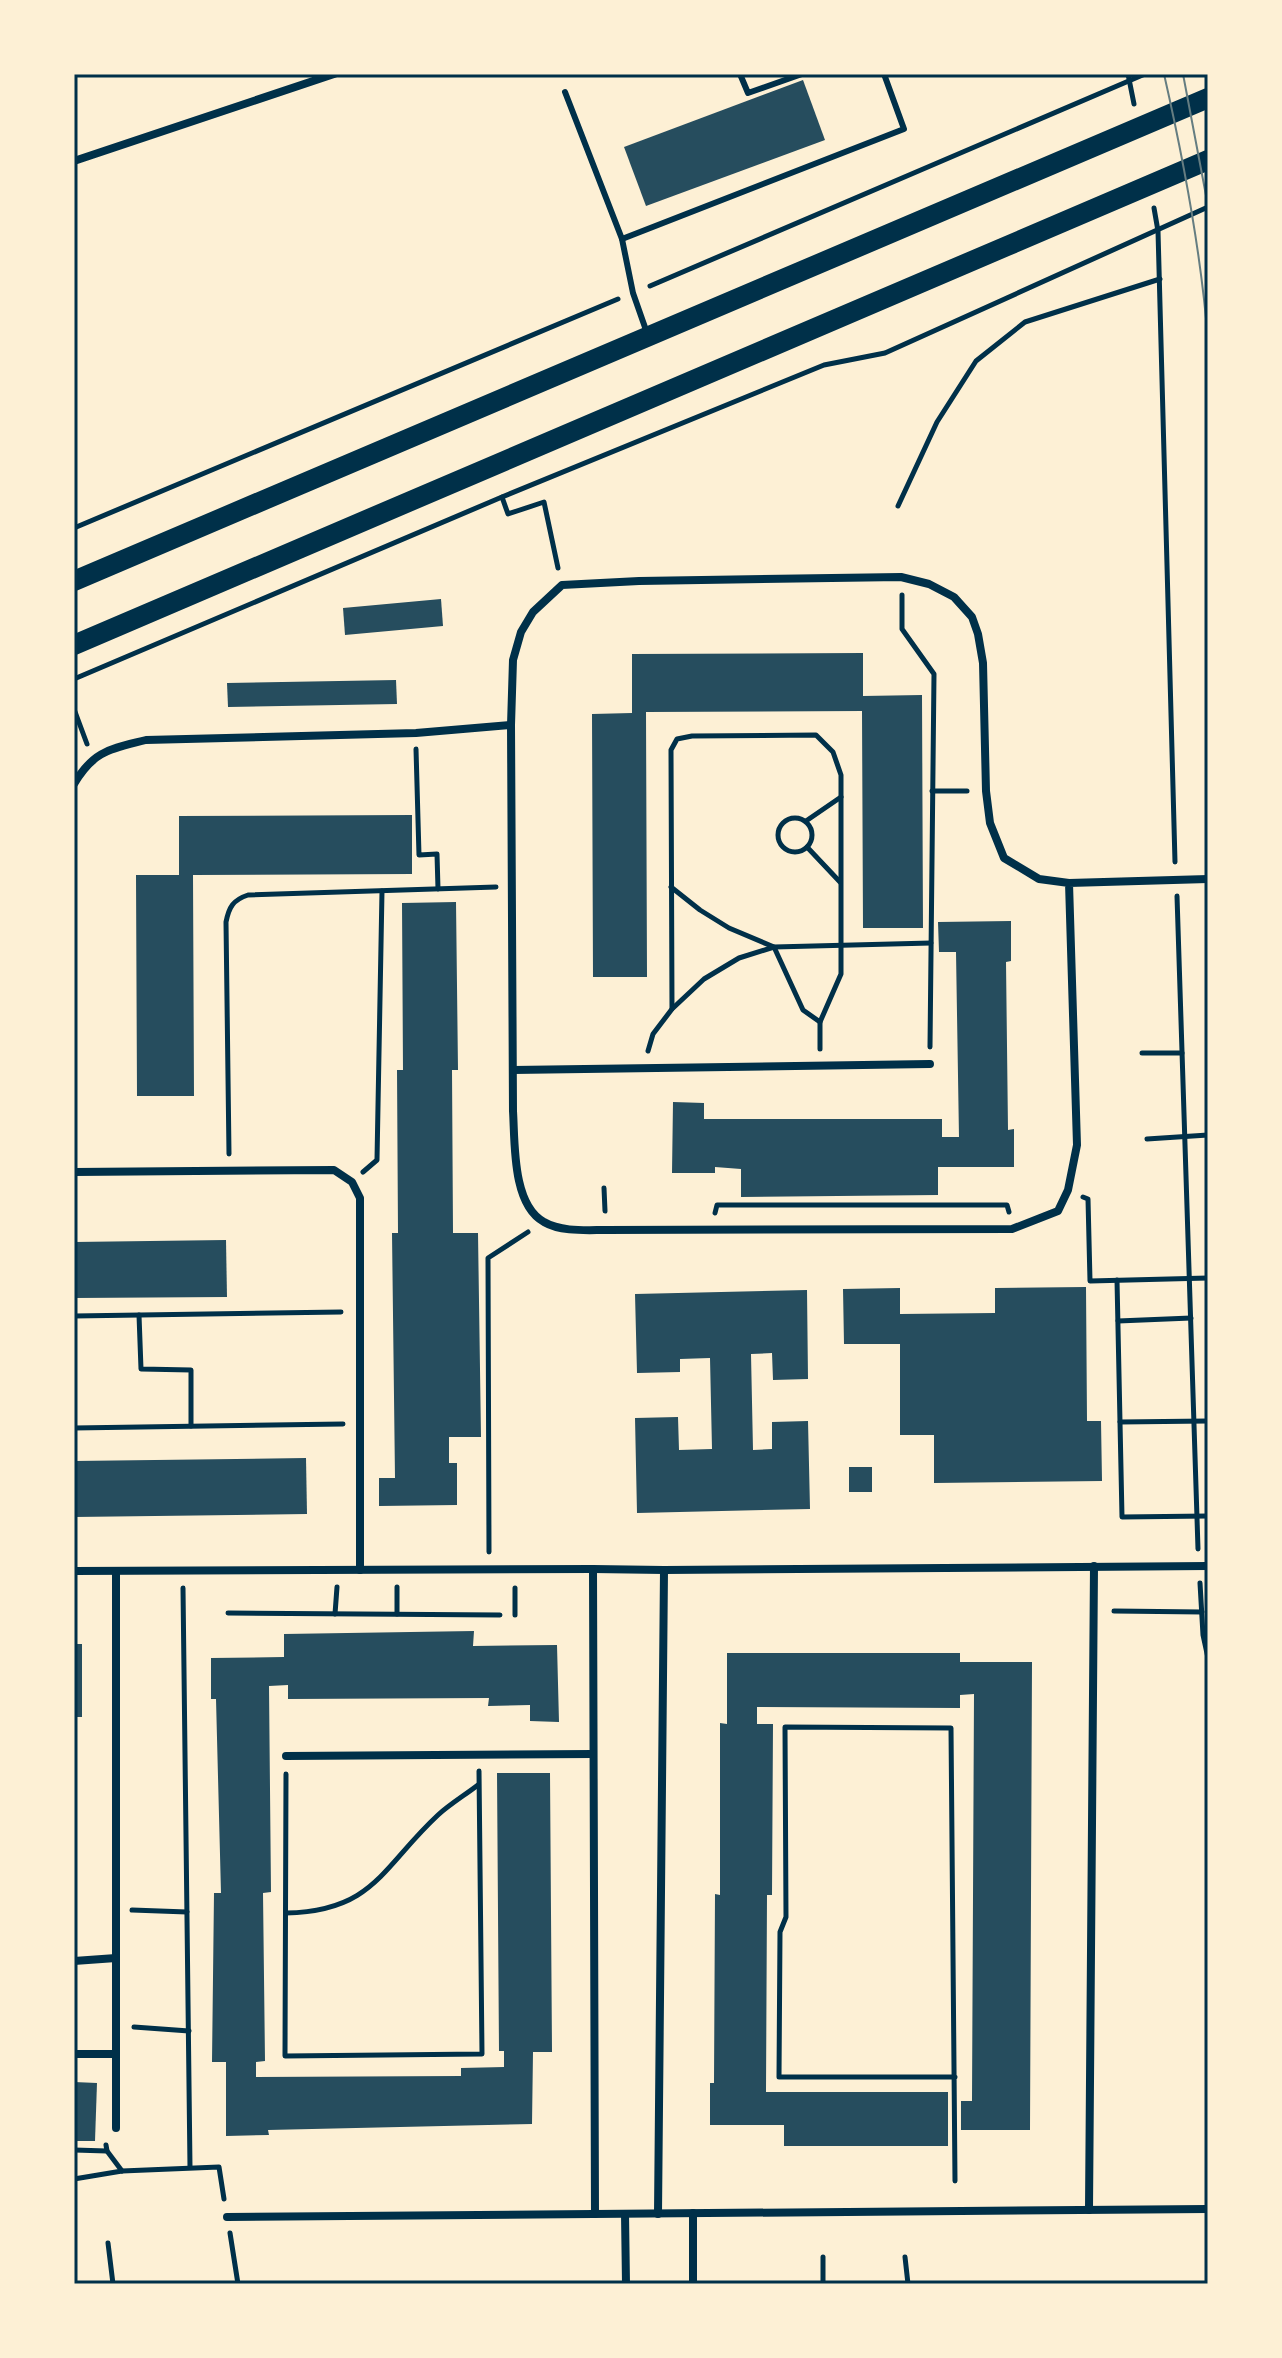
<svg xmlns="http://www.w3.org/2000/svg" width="1282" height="2358" font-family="Lora,serif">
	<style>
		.building { fill: #264d5e }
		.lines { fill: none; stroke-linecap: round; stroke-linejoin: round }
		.path { stroke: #003049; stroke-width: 5 }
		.service { stroke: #003049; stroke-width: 6 }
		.minor { stroke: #003049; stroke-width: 8 }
		.primary { stroke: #003049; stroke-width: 20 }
		.tram { stroke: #657d81; stroke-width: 2 }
		.neatline { fill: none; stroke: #003049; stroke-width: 3 }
	</style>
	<rect width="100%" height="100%" fill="#fdf0d5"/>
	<g class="building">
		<polygon points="803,80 825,140 646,206 624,147"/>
		<polygon points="441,599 443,626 345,635 343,608"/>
		<polygon points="863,653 863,696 922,695 923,928 863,928 862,711 646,712 647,977 593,977 592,714 632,713 632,654"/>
		<polygon points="396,680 397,704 228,707 227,683"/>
		<polygon points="412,815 412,874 193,875 194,1096 137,1096 136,875 179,875 179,816"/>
		<polygon points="456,902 458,1070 452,1070 453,1233 478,1233 481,1437 449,1437 449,1463 457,1463 457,1505 379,1506 379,1478 395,1478 392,1233 398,1233 397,1070 403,1070 402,903"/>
		<polygon points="1011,921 1011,961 1006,962 1008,1130 1014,1129 1014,1167 938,1167 938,1195 741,1197 741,1169 715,1167 715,1173 672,1173 673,1102 704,1103 704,1119 942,1119 942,1137 959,1137 956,952 939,952 938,922"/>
		<polygon points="226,1240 227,1297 74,1298 74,1242"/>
		<polygon points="1086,1287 1087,1421 1101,1421 1102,1481 934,1483 934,1435 900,1435 900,1344 844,1344 843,1289 900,1288 900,1314 995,1313 995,1288"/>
		<polygon points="807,1290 808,1379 773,1380 772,1353 751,1354 753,1450 772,1449 772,1422 808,1421 810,1509 637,1513 635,1418 678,1417 679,1450 712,1449 710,1358 680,1359 680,1372 637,1373 635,1294"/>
		<polygon points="306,1458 307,1514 74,1517 74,1461"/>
		<rect x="849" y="1467" width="23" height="25"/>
		<polygon points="474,1631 473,1646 557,1645 559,1722 530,1721 530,1705 488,1706 489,1698 288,1699 288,1685 269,1686 271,1892 263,1893 265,2061 256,2062 256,2077 461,2076 461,2068 504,2067 504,2051 499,2051 497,1773 550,1773 552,2052 533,2052 532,2124 268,2130 269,2135 226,2136 226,2062 212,2062 214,1893 221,1893 216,1699 211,1699 211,1658 284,1657 284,1634"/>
		<rect x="74" y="1644" width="8" height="73"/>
		<polygon points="727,1653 960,1653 960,1662 1032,1662 1030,2130 961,2130 961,2101 972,2101 974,1694 960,1695 960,1708 757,1707 757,1724 773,1724 772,1895 767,1895 766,2092 948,2092 948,2146 784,2146 784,2125 710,2125 710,2083 714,2083 715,1894 720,1895 720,1723 727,1724"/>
		<polygon points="74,2082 97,2083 95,2141 74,2141"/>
		<rect x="476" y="2281" width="38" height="3"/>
	</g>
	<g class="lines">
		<g class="path">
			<polyline points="1128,74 1134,104"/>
			<polyline points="1154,208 1158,231 1175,862"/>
			<polyline points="650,286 1145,74"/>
			<polyline points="502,497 508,514 544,502 558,568"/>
			<polyline points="898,506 937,422 976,361 1025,322 1160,279"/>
			<polyline points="74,528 618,299"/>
			<polyline points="902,595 902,629 934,674 930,1047"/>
			<polyline points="74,679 502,497 824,365 885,353 1208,207"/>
			<polyline points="74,709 87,744"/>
			<polyline points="416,749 419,855 437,854 438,889"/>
			<polyline points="932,791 967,791"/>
			<circle cx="795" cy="835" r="17"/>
			<polyline points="806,821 841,797"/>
			<polyline points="807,847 840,882"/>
			<polyline points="671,887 700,910 729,928 774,947 803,1010 820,1022 841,974 841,775 833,752 816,735 692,736 677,739 671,750 672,1009"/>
			<polyline points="1177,896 1198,1549"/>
			<polyline points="820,1022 820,1049"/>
			<polyline points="648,1051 653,1034 672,1009 704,979 739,958 774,947 931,943"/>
			<polyline points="1142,1053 1182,1053"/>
			<polyline points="1147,1139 1208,1135"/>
			<path d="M229,1154L226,922C229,907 233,900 248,895L496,887"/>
			<polyline points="363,1172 377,1160 382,891"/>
			<polyline points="604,1188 605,1211"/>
			<polyline points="1083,1197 1088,1199 1090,1281 1208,1278"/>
			<polyline points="715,1213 717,1205 1007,1205 1009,1212"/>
			<polyline points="1117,1280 1122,1517 1208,1516"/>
			<polyline points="139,1315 141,1369 191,1370 191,1426"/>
			<polyline points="74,1316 341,1312"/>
			<polyline points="1118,1321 1191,1318"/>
			<polyline points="1120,1422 1208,1421"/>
			<polyline points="74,1428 343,1424"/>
			<polyline points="489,1552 488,1258 528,1232"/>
			<polyline points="1200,1583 1203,1635 1208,1658"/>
			<polyline points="397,1587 397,1614"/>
			<polyline points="183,1588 190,2167"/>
			<polyline points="515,1588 515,1615"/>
			<polyline points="1114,1611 1202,1612"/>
			<polyline points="228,1613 500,1615"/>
			<polyline points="335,1614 337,1587"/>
			<polyline points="286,1774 285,2056 482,2054 479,1771"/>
			<polyline points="132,1910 187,1912"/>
			<path d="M286,1913C374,1911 382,1867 438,1815C450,1804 465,1795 478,1785"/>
			<polyline points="134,2027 189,2031"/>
			<polyline points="955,2077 779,2077 780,1932 786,1917 785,1727 951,1728 955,2181"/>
			<polyline points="106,2145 107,2151 122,2171"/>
			<polyline points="74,2150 107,2151"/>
			<polyline points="74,2179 122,2171 219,2167 224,2199"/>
			<polyline points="230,2233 238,2284"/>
			<polyline points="108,2243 113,2284"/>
			<polyline points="823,2257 823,2284"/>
			<polyline points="905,2257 908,2284"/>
		</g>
		<g class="service">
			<polyline points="740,74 748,93 802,74"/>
			<polyline points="565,92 622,239 633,293 647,333"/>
			<polyline points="622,239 904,129 884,74"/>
		</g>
		<g class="minor">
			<polyline points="74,161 334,74"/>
			<path d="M74,784C94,750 111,749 146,740L416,733L511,725"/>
			<path d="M1069,883L1077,1145L1068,1190L1058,1211L1012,1229L605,1230C586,1230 561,1232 544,1222C512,1205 515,1142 513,1111L511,725L513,660L521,632L533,612L562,585L639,581L901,577L929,584L954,597L972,617L978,634L983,663L986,791L990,823L1004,858L1039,879L1069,883L1208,879"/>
			<polyline points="513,1070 930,1064"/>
			<polyline points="74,1172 334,1170 352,1182 360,1198 360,1570"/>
			<polyline points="593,1569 595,2214"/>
			<polyline points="74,1571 593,1569 664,1570 1208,1566"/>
			<polyline points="116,1571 116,2128"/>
			<polyline points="286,1756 593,1754"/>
			<polyline points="74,1961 116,1958"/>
			<polyline points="74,2054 116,2054"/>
			<polyline points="1089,2210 1094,1566"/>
			<polyline points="693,2213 693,2284"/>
			<polyline points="625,2214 626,2284"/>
			<polyline points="658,2214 664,1570"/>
			<polyline points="227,2217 1208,2209"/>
		</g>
		<g class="primary">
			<polyline points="74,581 1208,98"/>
			<polyline points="74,645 1208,160"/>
		</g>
		<g class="tram">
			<path d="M1164,74C1184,162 1201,251 1208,341"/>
			<polyline points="1183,74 1208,206"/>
		</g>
	</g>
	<rect width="1282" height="2358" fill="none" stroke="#fdf0d5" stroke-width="152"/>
	<rect x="76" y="76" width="1130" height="2206" class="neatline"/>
</svg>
